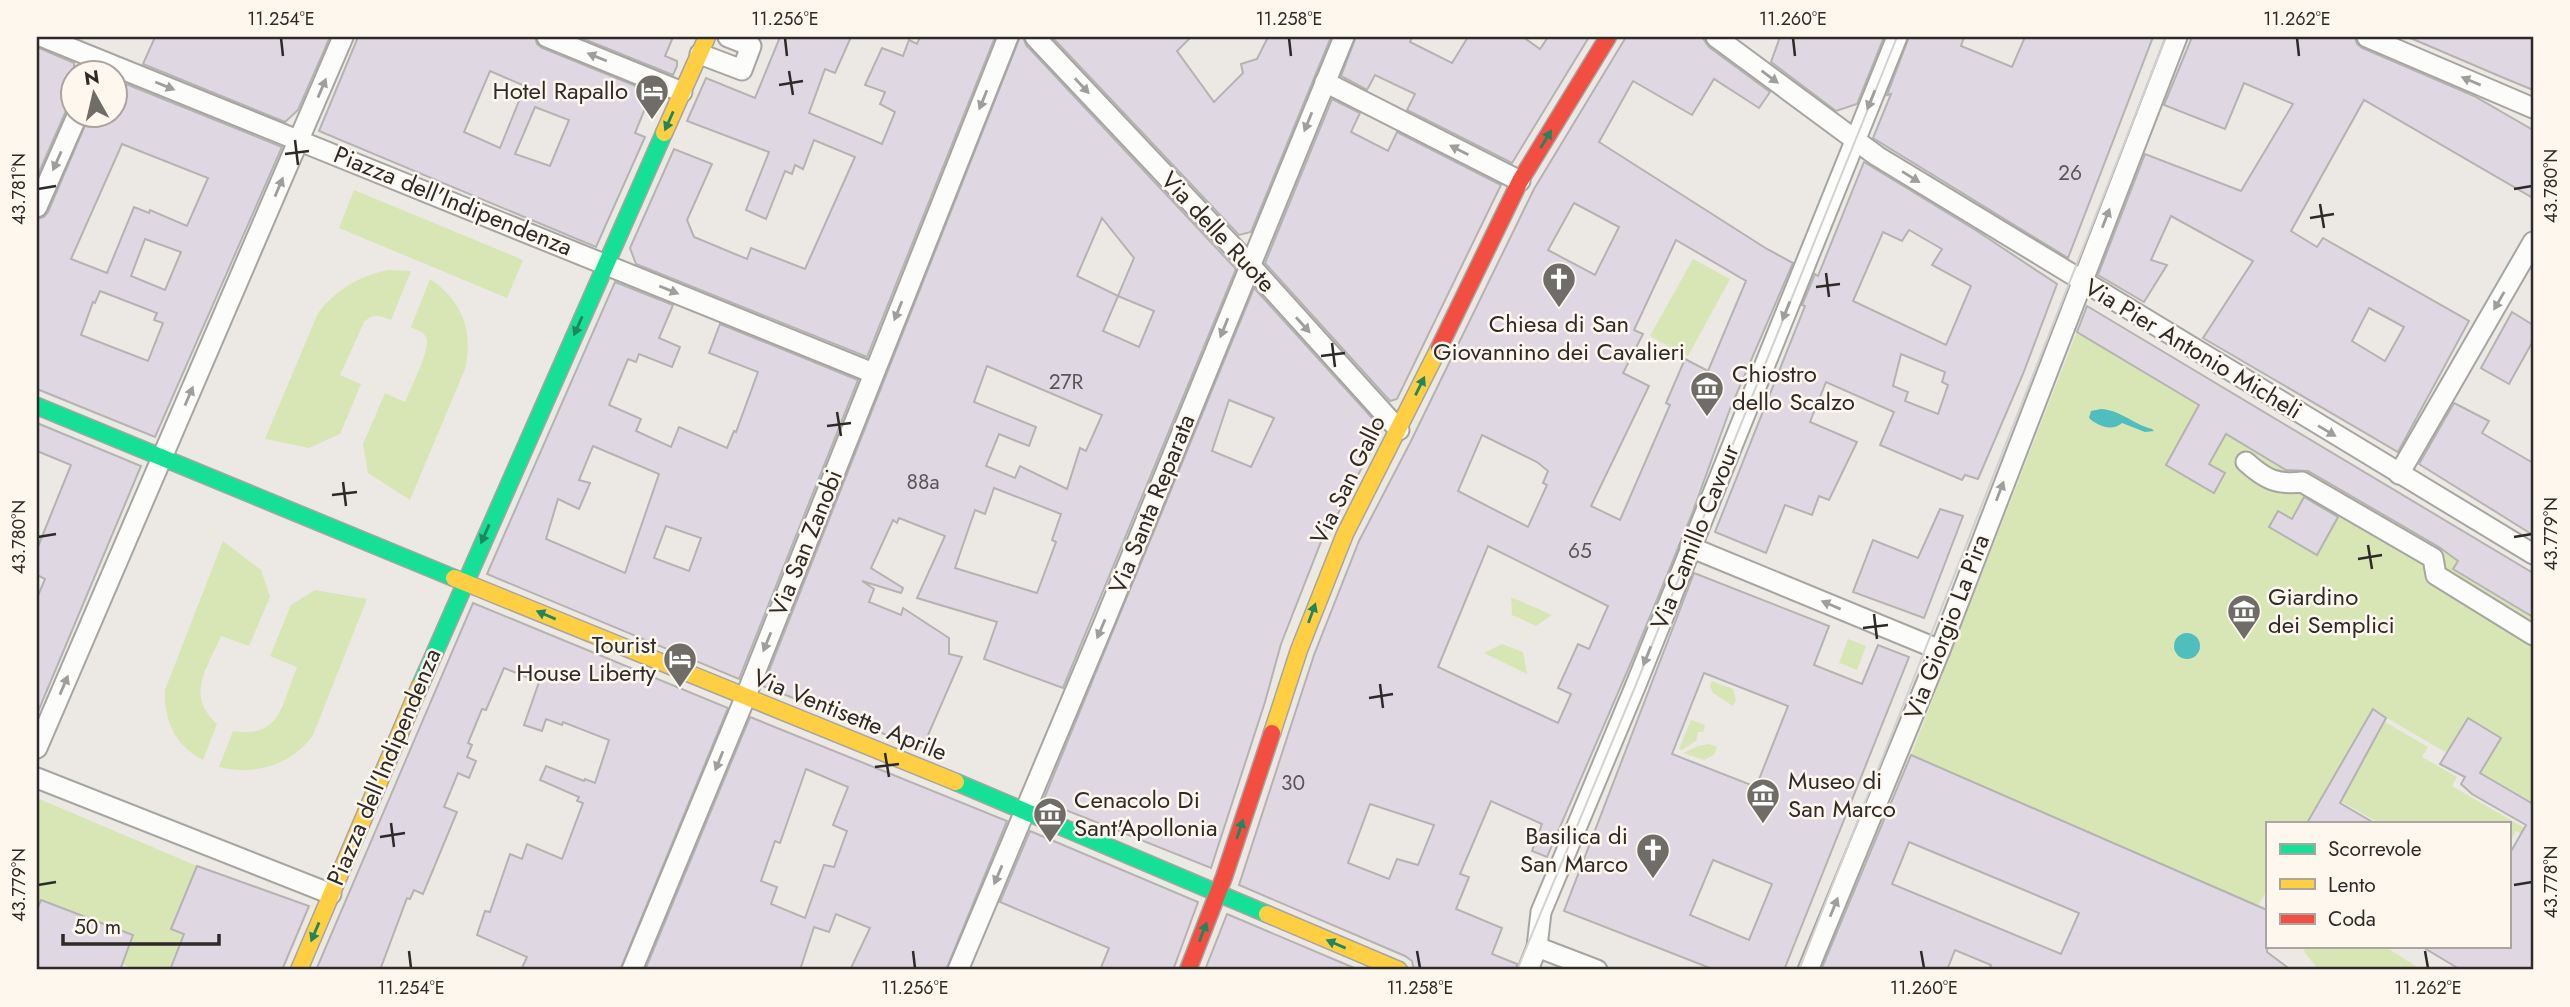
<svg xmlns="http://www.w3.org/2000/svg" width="2570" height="1007" font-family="Jost,sans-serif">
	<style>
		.green { fill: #d8e5b5 }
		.water { fill: #51bebe }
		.building { fill: #dfd8e3; stroke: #b5b3b2; stroke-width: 2; fill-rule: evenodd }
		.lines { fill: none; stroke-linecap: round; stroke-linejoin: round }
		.street-casing { stroke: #a7a5a1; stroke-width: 23 }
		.fast-casing { stroke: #a7a5a1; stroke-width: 19 }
		.slow-casing { stroke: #a7a5a1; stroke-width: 19 }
		.jam-casing { stroke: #a7a5a1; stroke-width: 19 }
		.street { stroke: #fcfcfb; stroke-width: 19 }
		.fast { stroke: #16e098; stroke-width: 16 }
		.slow { stroke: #ffcf43; stroke-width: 16 }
		.jam { stroke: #f24e42; stroke-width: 16 }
		.tram { stroke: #d2d1d0; stroke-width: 2 }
		.oneway { fill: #9f9e9c }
		.oneway2 { fill: #228560 }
		.ticks { fill: none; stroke: #2d2a27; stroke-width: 2.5 }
		.labels { text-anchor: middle; stroke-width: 5; stroke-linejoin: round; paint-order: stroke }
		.number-label { font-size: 21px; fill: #5a5656 }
		.poi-label { font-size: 24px; fill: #2d2a27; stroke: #fdf7ee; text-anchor: start }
		.street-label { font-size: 24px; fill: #2d2a27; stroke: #fdf7ee }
		.neatline { fill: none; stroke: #2d2a27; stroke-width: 2.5 }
		.ticks-label { font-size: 18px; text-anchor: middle; fill: #2d2a27 }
	</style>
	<rect width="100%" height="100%" fill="#ece9e4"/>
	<g class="green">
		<polygon points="354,190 523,260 507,298 339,228"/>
		<polygon points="1693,259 1730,279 1688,356 1650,336"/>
		<path d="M388,270L411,271L391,320C381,316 373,313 364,322L340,375L361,384L340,434L309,448L265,439L318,313C337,289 359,276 388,270Z"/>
		<path d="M430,279C462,300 474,332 465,369L410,500L368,473L363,444L385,393L405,402C410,389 432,348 426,337C423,331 416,330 411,327Z"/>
		<polygon points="2087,306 2533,573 2533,803 2373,710 2306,823 2267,823 2267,890 2258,906 1911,755"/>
		<path d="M223,541L261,570L270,597L249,646L221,636C207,669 185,695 217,724L203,760C176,747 163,719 165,690Z"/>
		<path d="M315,590L367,599L313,735C292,765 254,776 219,767L233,731C281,739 282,704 297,667L270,656L291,605Z"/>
		<polygon points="1511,597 1552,615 1536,626 1512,615"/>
		<polygon points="1848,639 1866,646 1857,670 1839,663"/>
		<polygon points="1502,644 1523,652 1527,674 1484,653"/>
		<polygon points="1712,681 1733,689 1736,700 1733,706 1713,693 1710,686"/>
		<polygon points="1691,720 1705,725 1703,732 1698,732 1696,741 1682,750 1679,749"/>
		<polygon points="2385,722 2428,747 2422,757 2457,777 2452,786 2533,833 2533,841 2516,831 2509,843 2509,823 2379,823 2340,801"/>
		<polygon points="1709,744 1717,747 1715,754 1704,760 1683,753 1698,746"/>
		<polygon points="37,798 197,866 171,929 211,946 176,957 170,970 137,970 122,964 133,936 41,900 37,909"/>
		<polygon points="2303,946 2384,946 2422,970 2319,970 2305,953"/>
	</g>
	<g class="water">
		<path d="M2101,409C2120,410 2133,424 2152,429L2154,431L2145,432L2122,423C2112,432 2098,426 2089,418L2091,411Z"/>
		<circle cx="2187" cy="646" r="13"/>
	</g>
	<g class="building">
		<polygon points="155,37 330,37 298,110 285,122 143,64"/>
		<path d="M358,37H535L537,44L542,48L663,97L657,110L646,106L635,133L645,137L596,247L319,131ZM490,71L525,86L500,148L464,132ZM535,107L569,120L550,166L515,154Z"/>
		<polygon points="579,37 673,37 665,56 677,61 677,66 673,75"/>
		<polygon points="780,37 851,37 835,73 825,69 809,113 882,144 895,112 880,104 885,92 865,85 882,48 903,56 909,40 917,44 920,37 995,37 867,357 636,264 630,248 674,149 712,164 687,220 694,237 747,259 751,248 805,269 855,157 814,140 803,169 795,165 792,174 785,171 766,219 746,210 769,152 687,121 706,78 755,98"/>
		<path d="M1020,37H1023L1026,45L1236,269L1063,688L984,659L997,622L917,598L945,536L899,518L897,523L893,520L871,568L903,588L901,593L862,581L874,589L869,602L901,615L903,608L949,638V654L962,657L922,749L763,686ZM1102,218L1134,258L1118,296L1077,276ZM1118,296L1154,311L1139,347L1103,331ZM987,366L1102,415L1086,451L1080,448L1067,489L1020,466L1015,478L986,466L999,434L1029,446L1036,427L974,402ZM994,488L1061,514L1052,540L1056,542L1037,593L955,568L975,510L985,514Z"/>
		<polygon points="1052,37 1191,37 1177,51 1214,102 1243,73 1241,64 1257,59 1268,37 1331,37 1251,232 1239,235"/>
		<polygon points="1356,37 1412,37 1410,42 1452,63 1468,37 1523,37 1540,49 1548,37 1589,37 1512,163 1407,110 1415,94 1375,75 1367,90 1341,76"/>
		<path d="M1626,37H1702L1709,47L1770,92L1759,108L1714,79L1692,115L1633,81L1599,142L1767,249L1793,263L1730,409L1692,514L1633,658L1547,857L1532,851L1542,824L1491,801L1460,874L1469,877L1456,909L1502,928L1492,954L1517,964L1516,970H1414L1412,961L1405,956L1239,885L1314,655L1359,541L1410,443L1534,189ZM1574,203L1619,227L1595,275L1548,250ZM1676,240L1746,281L1708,371L1685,359L1666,403L1670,405L1620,520L1591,506L1649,386L1623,373L1643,334L1634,330ZM1482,435L1537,462L1548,471L1543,483L1547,485L1528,527L1458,491ZM1488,546L1608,606L1589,649L1578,644L1558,688L1571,694L1558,723L1438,667ZM1370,804L1434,825L1418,865L1397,859L1389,879L1348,863Z"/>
		<polygon points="1780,37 1884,37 1857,104 1836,111 1771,62"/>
		<polygon points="1909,37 1964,37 1961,46 2012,67 2025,37 2153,37 2068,258 1873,138 1891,94 1887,95"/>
		<path d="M2192,37H2355L2357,44L2362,48L2474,96L2533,130V198L2364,100L2291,231L2317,247L2323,238L2469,321L2398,452L2203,338L2253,261L2171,216L2151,260L2167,265L2144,302L2098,275L2145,154L2241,191L2293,104L2244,83L2225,129L2164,105ZM2369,308L2404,327L2385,361L2352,341Z"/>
		<polygon points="2408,37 2533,37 2533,90 2504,78"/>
		<polygon points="37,47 74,63 74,105 66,111 37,177"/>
		<path d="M116,80L282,147L155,437L37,389V219L44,217L48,212L89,116H116ZM122,144L208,178L187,226L150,210L149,213L134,207L107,273L71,259ZM145,239L181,252L165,290L131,276ZM100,291L157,313L154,320L163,323L148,361L81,335L93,302L95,303Z"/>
		<polygon points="1332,99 1360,113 1351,132 1388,151 1397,132 1501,185 1397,399 1390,401 1265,263"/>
		<path d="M1864,162L1977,231L2057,284L2023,374L1978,479L1965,475L1962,480L1880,445L1894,412L1826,382L1810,422L1857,442L1829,500L1819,496L1812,515L1785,505L1766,553L1715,532L1805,306L1802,305L1815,274L1818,276ZM1909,230L1942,249L1932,265L1971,286L1946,345L1853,301L1883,232L1902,241ZM1901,354L1945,372L1942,382L1948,385L1938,414L1905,401L1908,392L1893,386Z"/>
		<path d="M615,282L673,305L659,338L680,347L672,367L639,354L636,362L628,359L609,405L641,419L636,431L671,447L679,427L727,448L734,431L736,432L758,372L709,353L720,324L858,380L739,679L487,574ZM593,446L659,474L625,573L546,539L558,499L579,509L590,483L579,480ZM666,526L701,538L689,571L654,558Z"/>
		<path d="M1254,288L1382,429L1332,525L1328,524L1281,644L1265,702L1211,868L1043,801ZM1229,400L1274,418L1251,467L1212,451Z"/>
		<polygon points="2087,306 2533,573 2533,617 2453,569 2458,561 2439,547 2308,471 2286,470 2226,434 2209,464 2225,473 2214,493 2166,465 2199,405 2077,332"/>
		<polygon points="2512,312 2533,325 2533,341 2509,384 2481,368"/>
		<polygon points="2454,403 2489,421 2482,433 2533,463 2533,535 2419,464"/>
		<polygon points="37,423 141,466 37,714 37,598 45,579 37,575 37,549 71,465 37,451"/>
		<polygon points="2304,497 2338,517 2317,555 2269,527 2278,511 2292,519"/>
		<polygon points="1940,509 1963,516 1924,618 1853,592 1873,540 1918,558"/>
		<path d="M1694,573L1829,626L1814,665L1862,684L1878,645L1909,657L1784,970H1715L1564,911ZM1704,673L1788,706L1756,787L1672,754ZM1713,860L1772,884L1749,940L1690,915Z"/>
		<polygon points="473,603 728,708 620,970 521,970 527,957 477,935 485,911 490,912 510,854 522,859 527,844 562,859 583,803 577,801 579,797 540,780 546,766 584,781 585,779 595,783 609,740 563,722 562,725 546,719 542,731 524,725 539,682 504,668 486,710 482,709 468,743 472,745 467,757 476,761 469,778 458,773 444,807 457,812 423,894 414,890 410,899 407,898 380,970 316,970"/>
		<polygon points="2373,709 2386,718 2340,803 2374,823 2307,823"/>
		<path d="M750,717L1007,821L946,970H850L870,928L836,914L829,932L814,927L800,970H645ZM806,769L848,787L833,825L847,831L834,867L824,865L805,918L771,904L777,887L761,881L775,841L780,843Z"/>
		<polygon points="2468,718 2501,738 2480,773 2533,804 2533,970 2461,970 2421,946 2509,946 2509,855 2526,825 2472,794 2461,784 2465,777 2440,764"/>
		<path d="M1911,755L2267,910V952L2291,970H1989L1991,965L1955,950L1947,970H1821ZM1909,842L2079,913L2061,954L1892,884Z"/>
		<polygon points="1030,831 1198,902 1173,970 1100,970 1109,948 1000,902"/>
		<polygon points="197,866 309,906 282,970 170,970 184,934 171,929"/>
		<polygon points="41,900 133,935 120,970 37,970 37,909"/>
		<polygon points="1227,914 1359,970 1205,970"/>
	</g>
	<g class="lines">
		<g class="street-casing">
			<g id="street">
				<polyline points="43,37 873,373"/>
				<polyline points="547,37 682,92"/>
				<polyline points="1035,37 1250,265 1399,430"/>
				<polyline points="1716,37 1877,156 2533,554"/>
				<polyline points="2367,37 2533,108"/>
				<polyline points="700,54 742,70 751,46 728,37"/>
				<polyline points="1325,82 1520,181"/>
				<polyline points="37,207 77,116"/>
				<path d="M2246,462C2265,479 2276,485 2302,482L2433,558L2436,575L2533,635"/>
				<polyline points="2399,474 2533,242"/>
				<polyline points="1690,547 1940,650"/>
				<polyline points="37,748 343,37"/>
				<polyline points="37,778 331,894"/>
				<polyline points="1537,947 1597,970"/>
				<polyline points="632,970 745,698 1008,37"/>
				<polyline points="958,970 1104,623 1344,37"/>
				<polyline points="1528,970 1537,947 1541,912 1635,687 1897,37"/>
				<polyline points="1808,970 1940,650 2177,37"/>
			</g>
		</g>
		<g class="fast-casing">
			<g id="fast">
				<polyline points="37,406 454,578"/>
				<polyline points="420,686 664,133"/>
				<polyline points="956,782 1267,914"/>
			</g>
		</g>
		<g class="slow-casing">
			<g id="slow">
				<polyline points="664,133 707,37"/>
				<polyline points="454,578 956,782"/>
				<polyline points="1272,733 1299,650 1345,534 1439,348"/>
				<polyline points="1267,914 1399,970"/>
				<polyline points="299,970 420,686"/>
			</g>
		</g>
		<g class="jam-casing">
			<g id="jam">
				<polyline points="1439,348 1520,181 1608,37"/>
				<polyline points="1188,970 1224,877 1272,733"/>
			</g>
		</g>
		<use href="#street" class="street"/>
		<use href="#fast" class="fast"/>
		<use href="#slow" class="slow"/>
		<use href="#jam" class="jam"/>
		<g class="tram">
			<polyline points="1517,970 1635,687 1897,37"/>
			<polyline points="1799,970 2166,37"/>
		</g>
	</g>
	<defs><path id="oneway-solid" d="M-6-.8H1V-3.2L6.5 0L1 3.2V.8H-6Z" transform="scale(1.75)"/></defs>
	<g class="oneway">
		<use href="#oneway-solid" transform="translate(597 57) rotate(-158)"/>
		<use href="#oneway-solid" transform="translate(1770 77) rotate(37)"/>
		<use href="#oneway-solid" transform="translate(2471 81) rotate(-157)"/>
		<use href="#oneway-solid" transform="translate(165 86) rotate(22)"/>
		<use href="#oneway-solid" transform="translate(1082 86) rotate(47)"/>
		<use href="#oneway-solid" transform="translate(322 88) rotate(-67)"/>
		<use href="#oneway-solid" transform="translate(983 100) rotate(112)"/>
		<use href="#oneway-solid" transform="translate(1871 100) rotate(112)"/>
		<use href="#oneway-solid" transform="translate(1308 122) rotate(112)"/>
		<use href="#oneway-solid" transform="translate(1459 150) rotate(-153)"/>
		<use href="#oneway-solid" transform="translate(57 161) rotate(114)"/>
		<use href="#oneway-solid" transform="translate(1911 177) rotate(32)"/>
		<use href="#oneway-solid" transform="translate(279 187) rotate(-67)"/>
		<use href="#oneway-solid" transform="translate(2106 218) rotate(-69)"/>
		<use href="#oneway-solid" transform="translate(669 290) rotate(22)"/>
		<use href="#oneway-solid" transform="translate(2499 301) rotate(120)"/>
		<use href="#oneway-solid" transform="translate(898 311) rotate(112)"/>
		<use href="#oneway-solid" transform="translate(1786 311) rotate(112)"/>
		<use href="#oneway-solid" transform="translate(1303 325) rotate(48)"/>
		<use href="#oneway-solid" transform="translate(1224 328) rotate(112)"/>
		<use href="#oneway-solid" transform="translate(189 396) rotate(-67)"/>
		<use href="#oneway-solid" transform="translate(2327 431) rotate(31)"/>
		<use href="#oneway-solid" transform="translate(2000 491) rotate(-69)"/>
		<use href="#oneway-solid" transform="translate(1831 605) rotate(-157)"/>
		<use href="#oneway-solid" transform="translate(1101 629) rotate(113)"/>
		<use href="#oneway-solid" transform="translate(767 642) rotate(112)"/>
		<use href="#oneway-solid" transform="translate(1647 656) rotate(112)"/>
		<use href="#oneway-solid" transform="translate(64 685) rotate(-67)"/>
		<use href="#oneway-solid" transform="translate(719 761) rotate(112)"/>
		<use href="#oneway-solid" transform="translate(998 875) rotate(113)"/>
		<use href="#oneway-solid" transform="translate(1834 907) rotate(-68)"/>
	</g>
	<g class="oneway2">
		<use href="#oneway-solid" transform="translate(669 121) rotate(114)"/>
		<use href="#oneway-solid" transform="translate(1546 139) rotate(-59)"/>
		<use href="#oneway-solid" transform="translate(578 326) rotate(114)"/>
		<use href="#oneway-solid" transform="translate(1420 386) rotate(-64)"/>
		<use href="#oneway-solid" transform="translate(485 534) rotate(114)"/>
		<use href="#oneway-solid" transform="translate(1312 613) rotate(-70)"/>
		<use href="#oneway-solid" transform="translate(546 615) rotate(-157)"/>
		<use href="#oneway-solid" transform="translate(1240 829) rotate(-72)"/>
		<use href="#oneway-solid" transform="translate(315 932) rotate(113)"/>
		<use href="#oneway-solid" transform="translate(1203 932) rotate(-69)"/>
		<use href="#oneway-solid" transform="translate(1336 944) rotate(-157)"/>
	</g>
	<path class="ticks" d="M281,38L283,56M785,38L787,56M1289,38L1291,56M1793,38L1795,56M2297,38L2299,56M789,71L793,95M779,85L803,81M295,140L298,165M285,154L309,151M38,189L56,186M2514,189L2532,186M2320,204L2324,228M2310,218L2334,214M1826,273L1829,297M1816,287L1840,284M1332,343L1335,367M1321,356L1345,353M837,412L841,436M827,426L851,423M343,482L346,506M332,495L357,492M38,537L56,534M2514,537L2532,534M2368,545L2372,569M2358,559L2382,555M1874,614L1877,639M1863,628L1888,625M1380,684L1383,708M1369,698L1393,694M885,753L889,777M875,767L899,764M391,823L394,847M380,837L405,833M38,885L56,882M2514,885L2532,882M409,951L411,968M913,951L915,968M1417,951L1420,968M1921,951L1924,968M2425,951L2428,968"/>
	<defs>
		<g id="hotel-pin" transform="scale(1.75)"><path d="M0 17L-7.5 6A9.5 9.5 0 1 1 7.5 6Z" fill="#706d69" stroke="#fdf7ee"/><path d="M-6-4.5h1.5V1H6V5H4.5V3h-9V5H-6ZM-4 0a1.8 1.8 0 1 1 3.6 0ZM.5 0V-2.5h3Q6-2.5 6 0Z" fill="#fff"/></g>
		<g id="church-pin" transform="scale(1.75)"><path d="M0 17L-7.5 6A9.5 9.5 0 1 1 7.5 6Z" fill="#706d69" stroke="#fdf7ee"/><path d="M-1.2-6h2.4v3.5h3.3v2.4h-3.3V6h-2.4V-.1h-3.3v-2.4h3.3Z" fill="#fff"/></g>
		<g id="museum-pin" transform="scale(1.75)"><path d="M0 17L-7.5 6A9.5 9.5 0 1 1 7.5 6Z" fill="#706d69" stroke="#fdf7ee"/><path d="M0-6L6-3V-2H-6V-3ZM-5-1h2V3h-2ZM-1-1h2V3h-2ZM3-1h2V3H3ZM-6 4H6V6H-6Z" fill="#fff"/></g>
	</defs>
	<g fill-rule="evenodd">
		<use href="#hotel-pin" x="652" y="91"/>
		<use href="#church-pin" x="1559" y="279"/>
		<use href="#museum-pin" x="1707" y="388"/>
		<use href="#museum-pin" x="2244" y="611"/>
		<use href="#hotel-pin" x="680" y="659"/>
		<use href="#museum-pin" x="1763" y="795"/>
		<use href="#museum-pin" x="1050" y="814"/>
		<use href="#church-pin" x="1653" y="850"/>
	</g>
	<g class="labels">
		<g class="number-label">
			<text x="2070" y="180">26</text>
			<text x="1066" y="389">27R</text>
			<text x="923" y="489">88a</text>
			<text x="1580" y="558">65</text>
			<text x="1293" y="790">30</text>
		</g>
		<g class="poi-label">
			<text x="628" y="99" text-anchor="end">Hotel Rapallo</text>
			<text x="1559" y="332" text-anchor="middle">Chiesa di San<tspan x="1559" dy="28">Giovannino dei Cavalieri</tspan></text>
			<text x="1732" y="382">Chiostro<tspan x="1732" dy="28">dello Scalzo</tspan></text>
			<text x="2268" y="605">Giardino<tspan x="2268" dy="28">dei Semplici</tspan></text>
			<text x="656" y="653" text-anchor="end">Tourist<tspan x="656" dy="28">House Liberty</tspan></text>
			<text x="1788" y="789">Museo di<tspan x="1788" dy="28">San Marco</tspan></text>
			<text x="1074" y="808">Cenacolo Di<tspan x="1074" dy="28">Sant'Apollonia</tspan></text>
			<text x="1628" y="844" text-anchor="end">Basilica di<tspan x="1628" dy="28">San Marco</tspan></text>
		</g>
		<g class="street-label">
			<text transform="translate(453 201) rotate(22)" y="8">Piazza dell'Indipendenza</text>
			<text transform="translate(1218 232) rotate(47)" y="8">Via delle Ruote</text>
			<text transform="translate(2193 349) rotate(31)" y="8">Via Pier Antonio Micheli</text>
			<text transform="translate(1348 480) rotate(-64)" y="8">Via San Gallo</text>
			<text transform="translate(1152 504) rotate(-68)" y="8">Via Santa Reparata</text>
			<text transform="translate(1695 537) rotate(-68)" y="8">Via Camillo Cavour</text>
			<text transform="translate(806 543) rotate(-68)" y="8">Via San Zanobi</text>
			<text transform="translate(1947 627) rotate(-69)" y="8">Via Giorgio La Pira</text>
			<text transform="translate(850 715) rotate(22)" y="8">Via Ventisette Aprile</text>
			<text transform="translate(384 767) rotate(-67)" y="8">Piazza dell'Indipendenza</text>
		</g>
	</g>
	<rect width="2570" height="1007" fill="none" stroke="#fdf7ee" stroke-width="77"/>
	<rect x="2266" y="822" width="245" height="126" fill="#fdf7ee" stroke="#aaa59e" stroke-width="2"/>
	<rect x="2280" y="844" width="35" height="10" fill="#16e098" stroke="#aaa59e" stroke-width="2"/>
	<text x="2328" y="856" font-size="21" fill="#2d2a27">Scorrevole</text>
	<rect x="2280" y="879" width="35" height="10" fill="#ffcf43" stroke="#aaa59e" stroke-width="2"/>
	<text x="2328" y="892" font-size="21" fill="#2d2a27">Lento</text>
	<rect x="2280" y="914" width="35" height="10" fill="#f24e42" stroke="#aaa59e" stroke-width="2"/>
	<text x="2328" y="926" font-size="21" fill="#2d2a27">Coda</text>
	<g transform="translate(94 94) rotate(352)"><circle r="33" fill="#fdf7ee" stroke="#aaa59e" stroke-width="2"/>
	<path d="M0-5L12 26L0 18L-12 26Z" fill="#706d69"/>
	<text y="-10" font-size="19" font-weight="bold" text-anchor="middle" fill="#2d2a27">N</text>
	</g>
	<path d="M63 934v10h156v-10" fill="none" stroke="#2d2a27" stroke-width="3.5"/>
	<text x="74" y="934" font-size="21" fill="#2d2a27" stroke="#fdf7ee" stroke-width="5" paint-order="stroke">50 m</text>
	<rect x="38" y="38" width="2494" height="930" class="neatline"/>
	<g class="ticks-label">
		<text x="281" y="25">11.254°E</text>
		<text x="785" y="25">11.256°E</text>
		<text x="1289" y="25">11.258°E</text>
		<text x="1793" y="25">11.260°E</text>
		<text x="2297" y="25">11.262°E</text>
		<text transform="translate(2551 186) rotate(-90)" y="6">43.780°N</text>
		<text transform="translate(19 189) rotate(-90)" y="6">43.781°N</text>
		<text transform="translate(2551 534) rotate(-90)" y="6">43.779°N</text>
		<text transform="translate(19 537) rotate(-90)" y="6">43.780°N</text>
		<text transform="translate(2551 882) rotate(-90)" y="6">43.778°N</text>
		<text transform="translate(19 885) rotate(-90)" y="6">43.779°N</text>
		<text x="411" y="994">11.254°E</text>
		<text x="915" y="994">11.256°E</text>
		<text x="1420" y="994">11.258°E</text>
		<text x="1924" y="994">11.260°E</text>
		<text x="2428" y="994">11.262°E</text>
	</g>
</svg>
